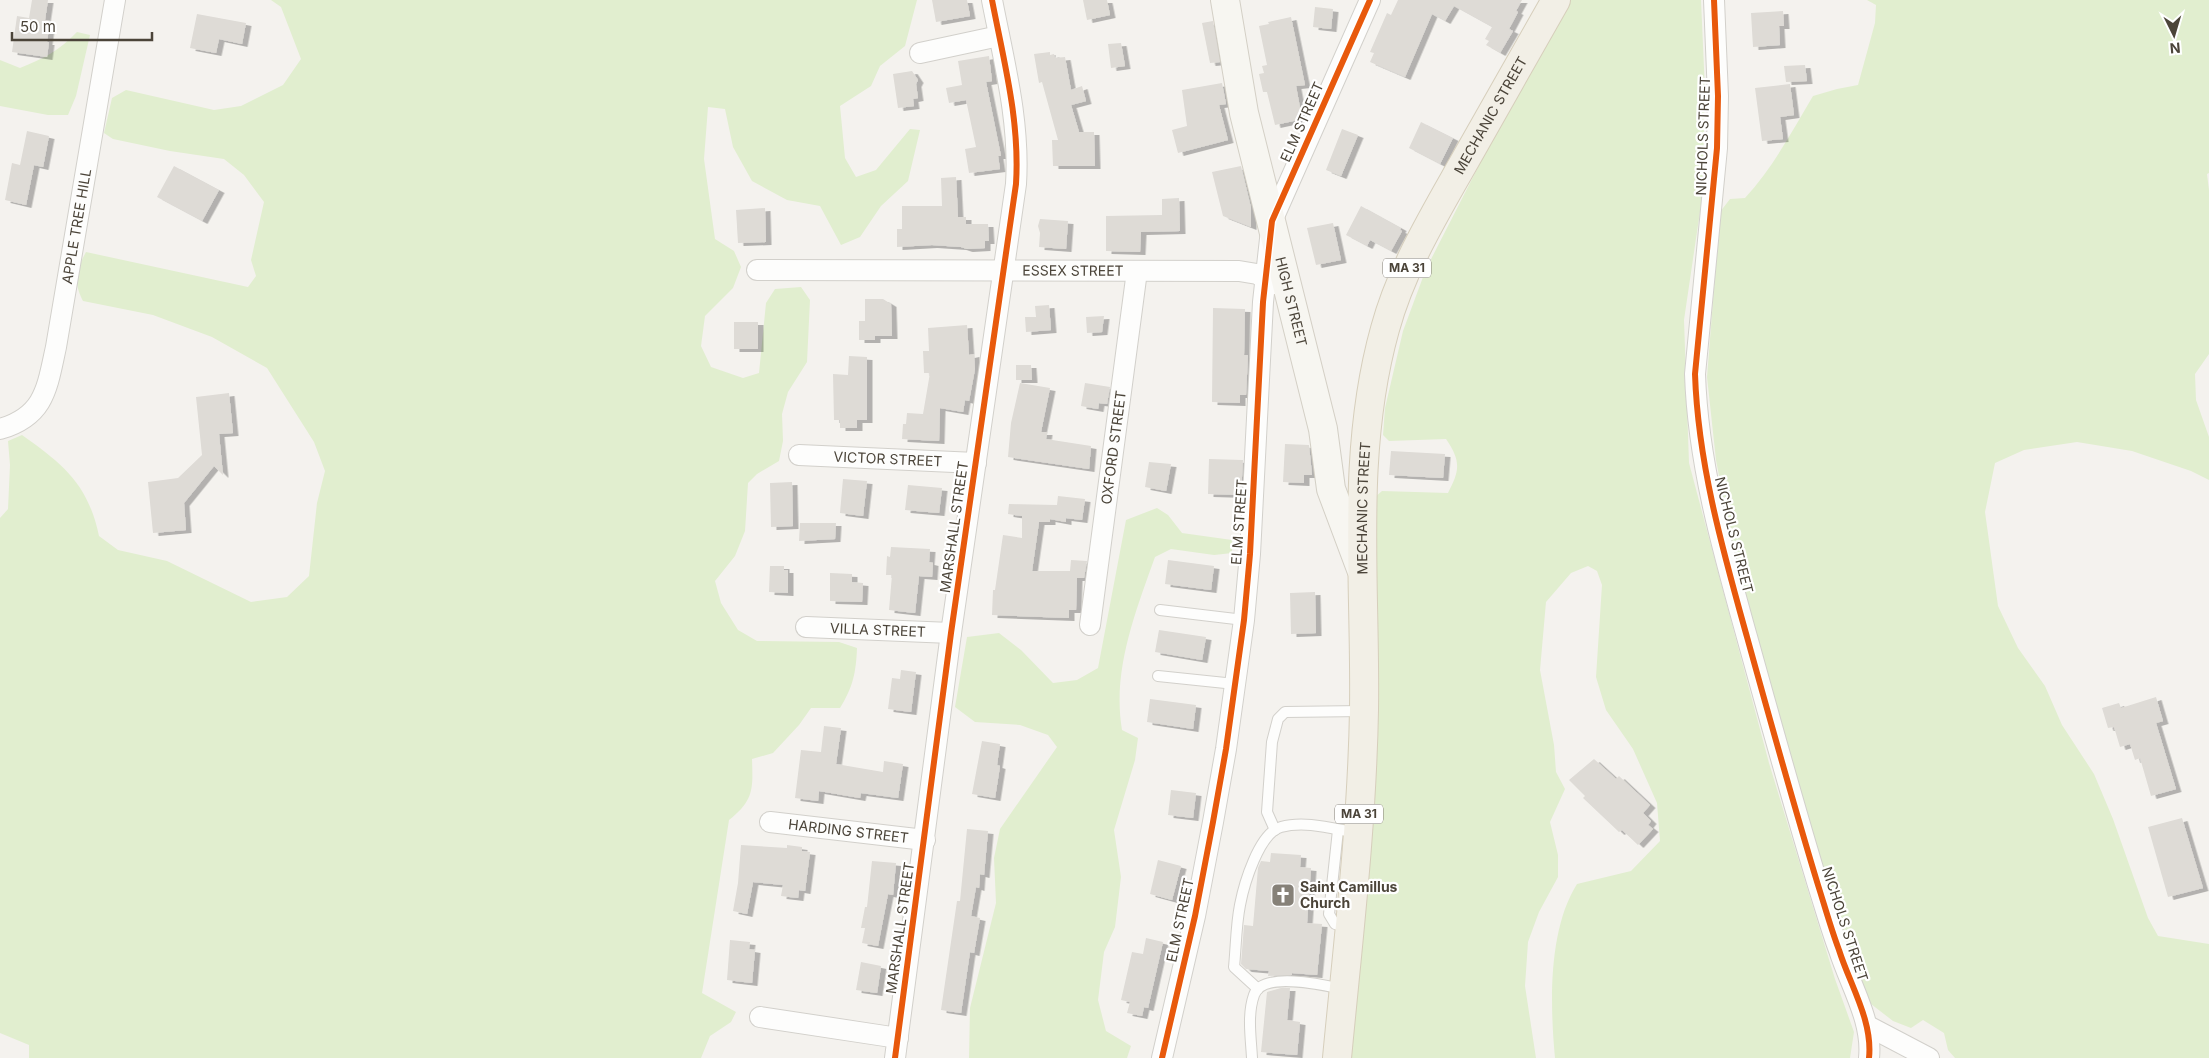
<svg xmlns="http://www.w3.org/2000/svg" width="2209" height="1058" font-family="Inter,sans-serif">
	<style>
		.green { fill: #e1eecf }
		.building { fill: #dedbd6; filter: url(#shadow) }
		.lines { fill: none; stroke-linecap: round; stroke-linejoin: round }
		.service-casing { stroke: #d2d0cb; stroke-width: 12 }
		.minor-casing { stroke: #d2d0cb; stroke-width: 22 }
		.secondary-casing { stroke: #d3cfc5; stroke-width: 30 }
		.primary-casing { stroke: #d6cebb; stroke-width: 30 }
		.service { stroke: #fdfdfc; stroke-width: 10 }
		.minor { stroke: #fdfdfc; stroke-width: 20 }
		.secondary { stroke: #f7f6f1; stroke-width: 28 }
		.primary { stroke: #f2efe6; stroke-width: 28 }
		.cycleway-casing { stroke: #fff; stroke-width: 9 }
		.cycleway { stroke: #e8590c; stroke-width: 6 }
		.labels { text-anchor: middle; stroke-width: 4.5; stroke-linejoin: round; paint-order: stroke }
		.shield { fill: #fff; stroke: #817c74; stroke-width: 1 }
		.shield-label { font-size: 12px; font-weight: bold; fill: #4b4439 }
		.street-label { font-size: 14px; fill: #4b4439; stroke: #fff }
		.poi-label { font-size: 14px; font-weight: bold; fill: #4b4439; stroke: #fff; text-anchor: start }
	</style>
	<defs>
		<filter id="shadow"><feDropShadow dx="5.5" dy="3" stdDeviation="0" flood-color="#0004"/></filter>
	</defs>
	<rect width="100%" height="100%" fill="#f4f2ee"/>
	<g class="green">
		<path d="M271,0H917L905,46L880,66L871,86L840,106L845,158L856,177L876,170L910,129L920,130L908,181L881,206L860,237L841,245L820,206L787,200L752,181L733,147L725,109L708,107L704,159L715,239L734,251L741,267L733,288L705,316L701,346L711,367L743,378L759,373L766,303L775,289L801,287L810,300L807,362L788,392L782,414L783,441L779,461L757,474L748,483L745,531L735,556L715,581L721,603L738,630L757,641L839,642L857,648C856,673 853,687 840,708H811L799,725L773,753L752,759C753,789 754,800 729,820L702,993L736,1012L731,1022L710,1036L701,1058H29V1045L0,1033V518L8,509L10,465L8,441L22,435C64,465 88,484 99,536L118,550L167,561L251,602L287,597L309,576L317,503L325,471L314,442L267,368L212,337L153,315L83,301C73,281 76,271 86,252L248,287L256,276L251,260L264,202L244,175L224,159L170,151L113,139L104,133L112,98L126,90L214,110L241,106L283,85L301,59L281,7Z"/>
		<path d="M1568,0H1701L1705,91L1702,198L1684,320L1689,463L1769,763L1835,979L1854,1032L1850,1058H1555C1550,1005 1548,930 1577,884L1631,871L1660,841L1657,803L1633,749L1606,710L1596,677L1602,585L1597,571L1588,566L1571,573L1546,602L1540,670L1554,745L1556,772L1565,789L1550,822L1558,855V877L1539,912L1528,942L1525,986L1536,1058H1349L1375,801V497L1382,491L1448,493C1460,470 1461,461 1446,439L1389,441L1383,435L1385,408L1403,331L1426,269L1493,138Z"/>
		<path d="M1867,0H2209V173L2207,174L2209,190V354L2195,374L2196,400L2209,437V480L2191,471L2132,451L2077,442L2024,450L1995,463L1985,512L1998,606L2018,648L2045,686L2062,725L2094,774L2113,819L2148,918L2158,936L2209,944V1058H1955L1948,1050L1944,1033L1923,1020L1911,1028L1893,1021L1871,1004L1838,923L1737,570L1716,460L1707,377L1720,212L1730,199L1745,198C1773,168 1792,131 1813,96L1837,89L1858,85L1875,23L1876,5Z"/>
		<path d="M77,32L90,35L76,96L68,115H48L0,106V60L20,68C43,59 60,50 77,32Z"/>
		<path d="M1157,508L1168,515L1182,533L1232,540V553L1214,555L1171,549L1155,557C1135,613 1112,671 1122,730L1138,738L1135,760L1114,830L1121,877L1115,927L1104,952L1098,1000L1106,1031L1131,1046L1127,1058H969L970,1008L996,903L994,858L1000,829L1057,747L1048,735L1020,725L975,722L955,707L967,637L999,633L1021,650L1053,683L1077,680L1098,668L1126,520Z"/>
	</g>
	<g class="building">
		<polygon points="32,0 48,0 45,20 50,21 47,42 49,42 47,57 12,52 17,16 29,18"/>
		<polygon points="932,0 967,0 970,16 936,22"/>
		<polygon points="1083,0 1107,0 1110,15 1087,20"/>
		<polygon points="1398,0 1522,0 1516,11 1518,12 1509,29 1513,31 1500,53 1486,45 1489,41 1485,39 1492,27 1454,6 1445,21 1432,14 1405,77 1370,62 1374,53 1370,52 1387,13 1391,15"/>
		<polygon points="1315,7 1333,9 1331,29 1313,27"/>
		<polygon points="1783,11 1784,26 1779,26 1780,45 1753,47 1751,13"/>
		<polygon points="197,14 246,23 242,44 219,39 216,53 190,48"/>
		<polygon points="1291,17 1305,85 1296,86 1301,113 1297,114 1298,120 1275,125 1267,92 1263,92 1259,74 1264,73 1262,66 1267,65 1259,26 1269,24 1268,22"/>
		<polygon points="1213,21 1220,62 1210,63 1202,23"/>
		<polygon points="1121,43 1125,66 1111,68 1108,44"/>
		<polygon points="1050,52 1050,55 1054,54 1055,58 1065,57 1071,90 1082,86 1086,101 1071,105 1079,132 1094,132 1095,166 1053,166 1052,140 1058,140 1042,82 1039,83 1034,54"/>
		<polygon points="989,56 992,81 986,82 1001,156 998,156 1000,169 969,173 965,149 976,147 966,100 949,103 946,88 962,85 958,61"/>
		<polygon points="1805,65 1807,81 1786,82 1784,66"/>
		<polygon points="912,71 918,80 916,84 918,98 913,99 914,106 898,108 893,74"/>
		<polygon points="1222,83 1226,104 1219,105 1228,140 1178,153 1172,130 1187,126 1182,90"/>
		<polygon points="1790,84 1794,115 1780,117 1783,139 1762,141 1755,88"/>
		<polygon points="1421,122 1453,138 1440,164 1409,148"/>
		<polygon points="1342,129 1358,135 1341,176 1326,170"/>
		<polygon points="27,131 49,136 43,167 34,165 26,205 5,200 12,163 20,165"/>
		<polygon points="174,166 219,190 202,221 157,197"/>
		<polygon points="1241,166 1251,208 1251,227 1223,216 1212,172"/>
		<polygon points="956,177 958,217 966,217 966,224 988,224 989,241 985,241 985,248 967,249 961,247 932,245 897,247 897,229 902,229 902,206 942,206 941,178"/>
		<polygon points="1179,198 1180,231 1141,232 1140,252 1106,251 1106,216 1162,215 1162,199"/>
		<polygon points="1361,206 1401,228 1400,230 1402,231 1391,251 1370,240 1367,246 1346,235"/>
		<polygon points="765,208 766,242 738,243 736,210"/>
		<polygon points="1040,219 1068,221 1066,249 1039,247 1040,233 1038,226"/>
		<polygon points="1333,223 1341,260 1316,265 1307,228"/>
		<polygon points="865,299 883,299 891,304 892,336 875,336 875,340 859,340 859,321 865,321"/>
		<polygon points="1049,305 1051,330 1026,332 1025,317 1036,317 1035,306"/>
		<polygon points="1213,308 1245,309 1244,355 1248,355 1246,395 1240,395 1240,403 1212,402"/>
		<polygon points="1104,316 1102,332 1087,333 1086,317"/>
		<rect x="734" y="322" width="24" height="27"/>
		<polygon points="967,325 969,355 974,354 975,369 969,401 965,400 963,412 940,408 939,441 902,439 903,424 906,424 907,413 923,414 930,373 924,373 923,351 929,351 928,328"/>
		<polygon points="849,356 867,357 867,420 857,420 857,428 840,428 840,420 834,420 833,374 848,375"/>
		<polygon points="1016,365 1031,365 1032,380 1016,380"/>
		<polygon points="1020,383 1050,388 1041,432 1047,432 1046,439 1091,446 1089,469 1008,457 1011,423"/>
		<polygon points="1085,383 1110,387 1107,404 1099,403 1098,409 1081,406"/>
		<polygon points="229,393 233,433 219,434 223,475 214,466 184,503 186,530 153,533 148,482 178,478 202,455 196,397"/>
		<polygon points="1285,444 1309,445 1312,475 1304,475 1304,483 1283,482"/>
		<polygon points="1391,451 1445,454 1443,478 1389,475"/>
		<polygon points="1209,459 1243,460 1241,495 1208,494"/>
		<polygon points="1149,462 1171,464 1166,491 1145,487"/>
		<polygon points="843,479 867,481 863,516 840,513"/>
		<polygon points="792,482 793,526 771,527 770,483"/>
		<polygon points="908,485 942,488 939,513 905,510"/>
		<polygon points="1058,496 1085,499 1082,520 1066,518 1066,522 1050,519 1050,522 1039,522 1032,571 1070,571 1071,560 1087,561 1084,578 1077,578 1076,610 1069,610 1069,618 992,615 993,590 995,590 1003,535 1022,538 1022,516 1008,514 1009,504 1057,505"/>
		<polygon points="800,523 836,523 835,539 799,541"/>
		<polygon points="891,547 930,549 929,562 933,563 932,577 919,576 915,613 889,610 892,575 886,575 887,556 890,557"/>
		<polygon points="1168,560 1214,566 1211,590 1165,584"/>
		<polygon points="770,566 784,566 784,570 788,570 788,593 769,592"/>
		<polygon points="830,573 852,574 852,582 863,583 862,602 830,601"/>
		<polygon points="1315,592 1316,633 1291,634 1290,593"/>
		<polygon points="1159,630 1206,637 1202,660 1155,652"/>
		<polygon points="901,670 916,672 911,712 888,709 892,678 900,679"/>
		<polygon points="2156,697 2163,721 2156,723 2176,789 2151,796 2140,758 2135,760 2130,744 2120,747 2114,727 2108,728 2102,708 2119,703 2121,708"/>
		<polygon points="1150,699 1196,705 1193,729 1147,722"/>
		<polygon points="824,726 841,728 836,764 883,772 884,761 903,764 898,798 861,793 860,798 819,791 818,801 795,798 801,750 821,752"/>
		<polygon points="982,741 1000,744 997,765 1000,766 995,798 972,794"/>
		<polygon points="1594,759 1616,779 1619,776 1650,805 1643,813 1651,821 1648,825 1653,829 1638,845 1622,830 1619,832 1583,798 1585,796 1569,780"/>
		<polygon points="1171,790 1196,793 1193,818 1168,815"/>
		<polygon points="2182,818 2203,888 2168,897 2148,827"/>
		<polygon points="967,829 988,831 984,875 980,874 979,888 976,887 971,916 980,918 974,953 970,952 961,1013 941,1010 957,901 960,901"/>
		<polygon points="741,845 787,848 787,845 802,847 802,851 810,852 805,891 799,890 798,898 781,896 783,885 753,882 747,914 733,911 738,883"/>
		<polygon points="1271,853 1301,855 1300,867 1311,868 1307,923 1322,924 1317,975 1292,973 1292,975 1268,976 1269,971 1246,969 1241,964 1244,925 1253,926 1258,868 1261,861 1270,862"/>
		<polygon points="1158,860 1181,866 1172,900 1150,894"/>
		<polygon points="872,861 896,863 893,895 888,894 878,946 862,943 865,928 861,928 865,907 867,907"/>
		<polygon points="1146,938 1163,942 1148,1008 1144,1007 1142,1016 1127,1013 1130,1002 1121,1000 1132,952 1143,954"/>
		<polygon points="730,940 750,942 749,949 755,950 752,983 727,980"/>
		<polygon points="861,962 881,966 877,993 856,990"/>
		<polygon points="1281,988 1290,988 1287,1020 1300,1022 1297,1055 1261,1052 1267,992"/>
	</g>
	<g class="lines">
		<g class="service-casing">
			<g id="service">
				<polyline points="1160,610 1244,620"/>
				<polyline points="1158,676 1235,684"/>
				<polyline points="1275,830 1267,812 1272,742 1278,719 1285,712 1363,711"/>
				<polyline points="1338,830 1329,914 1335,924 1349,927"/>
				<path d="M1258,989L1234,967C1236,947 1236,925 1240,905C1244,884 1259,833 1281,827C1305,820 1334,829 1358,833"/>
				<path d="M1252,1058C1251,1038 1247,1015 1254,995C1262,971 1324,985 1342,989"/>
			</g>
		</g>
		<g class="minor-casing">
			<g id="minor">
				<path d="M1714,0L1718,96L1717,148L1695,374C1698,464 1723,551 1747,637C1770,720 1793,803 1818,885C1825,907 1831,929 1839,950C1850,985 1873,1021 1869,1058"/>
				<polyline points="920,53 999,36"/>
				<path id="s1" d="M757,270L1239,271L1257,274L1275,284"/>
				<path id="s2" d="M0,429C45,416 47,388 56,347L115,0"/>
				<path id="s3" d="M799,455L976,463"/>
				<path id="s4" d="M1090,625L1137,271"/>
				<path id="s5" d="M806,627L951,633"/>
				<path id="s6" d="M770,822L925,840"/>
				<polyline points="760,1017 898,1038"/>
				<polyline points="1868,1026 1929,1058"/>
				<path d="M895,1058L951,633L1016,184C1020,121 1004,62 992,0"/>
				<polyline points="1162,1058 1195,916 1213,822 1226,749 1244,620 1250,554 1263,302 1272,221 1370,0"/>
			</g>
		</g>
		<g class="secondary-casing">
			<g id="secondary">
				<path id="s7" d="M1225,0L1244,113L1323,429L1331,489L1361,569"/>
			</g>
		</g>
		<g class="primary-casing">
			<g id="primary">
				<path id="s8" d="M1337,1058C1348,942 1362,826 1364,710C1366,582 1350,454 1385,329C1401,270 1433,217 1463,164C1494,109 1525,55 1556,0"/>
			</g>
		</g>
		<use href="#service" class="service"/>
		<use href="#minor" class="minor"/>
		<use href="#secondary" class="secondary"/>
		<use href="#primary" class="primary"/>
		<g class="cycleway-casing">
			<g id="cycleway">
				<path d="M1714,0L1718,96L1717,148L1695,374C1698,464 1723,551 1747,637C1770,720 1793,803 1818,885C1825,907 1831,929 1839,950C1850,985 1873,1021 1869,1058"/>
				<path d="M895,1058L951,633L1016,184C1020,121 1004,62 992,0"/>
				<polyline points="1162,1058 1195,916 1213,822 1226,749 1244,620 1250,554 1263,302 1272,221 1370,0"/>
			</g>
		</g>
		<use href="#cycleway" class="cycleway"/>
	</g>
	<defs>
		<g id="church-square" transform="scale(1.25)"><rect x="-9" y="-9" width="18" height="18" rx="4" fill="#868178" stroke="#fff"/><path d="M-1.2-6h2.4v3.5h3.3v2.4h-3.3V6h-2.4V-.1h-3.3v-2.4h3.3Z" fill="#fff"/></g>
	</defs>
	<g fill-rule="evenodd">
		<use href="#church-square" x="1283" y="895"/>
	</g>
	<g class="labels">
		<g class="shield">
			<rect x="1383" y="258.5" width="48" height="19" rx="4"/>
			<rect x="1335" y="804.5" width="48" height="19" rx="4"/>
		</g>
		<g class="shield-label">
			<text x="1407" y="272">MA 31</text>
			<text x="1359" y="818">MA 31</text>
		</g>
		<g class="street-label">
			<text dy="5" stroke="none"><textPath href="#s8" startOffset="971">MECHANIC STREET</textPath></text>
			<text transform="translate(1302 122) rotate(-66)" y="5">ELM STREET</text>
			<text transform="translate(1703 136) rotate(-88)" y="5">NICHOLS STREET</text>
			<text dy="5" stroke="none"><textPath href="#s2" startOffset="229">APPLE TREE HILL</textPath></text>
			<text dy="5" stroke="none"><textPath href="#s1" startOffset="316">ESSEX STREET</textPath></text>
			<text dy="5" stroke="none"><textPath href="#s7" startOffset="309">HIGH STREET</textPath></text>
			<text dy="5" stroke="none"><textPath href="#s4" startOffset="179">OXFORD STREET</textPath></text>
			<text dy="5" stroke="none"><textPath href="#s3" startOffset="89">VICTOR STREET</textPath></text>
			<text dy="5" stroke="none"><textPath href="#s8" startOffset="551">MECHANIC STREET</textPath></text>
			<text transform="translate(1239 522) rotate(-86)" y="5">ELM STREET</text>
			<text transform="translate(954 527) rotate(-82)" y="5">MARSHALL STREET</text>
			<text transform="translate(1734 535) rotate(76)" y="5">NICHOLS STREET</text>
			<text dy="5" stroke="none"><textPath href="#s5" startOffset="72">VILLA STREET</textPath></text>
			<text dy="5" stroke="none"><textPath href="#s6" startOffset="79">HARDING STREET</textPath></text>
			<text transform="translate(1180 920) rotate(-78)" y="5">ELM STREET</text>
			<text transform="translate(1845 924) rotate(72)" y="5">NICHOLS STREET</text>
			<text transform="translate(900 928) rotate(-82)" y="5">MARSHALL STREET</text>
		</g>
		<g class="poi-label">
			<text x="1300" y="892">Saint Camillus<tspan x="1300" dy="16">Church</tspan></text>
		</g>
	</g>
	<g transform="translate(2174 35) rotate(175)" stroke="#ffffff" stroke-width="4" paint-order="stroke">
	<path d="M0-4L9 19L0 12L-9 19Z" fill="#4b4439"/>
	<text y="-8" font-size="14" font-weight="bold" text-anchor="middle" fill="#4b4439">N</text>
	</g>
	<path d="M12 32v8h140v-8" fill="none" stroke="#4b4439" stroke-width="2.5"/>
	<text x="20" y="32" font-size="15" fill="#4b4439" stroke="#ffffff" stroke-width="4" paint-order="stroke">50 m</text>
</svg>
